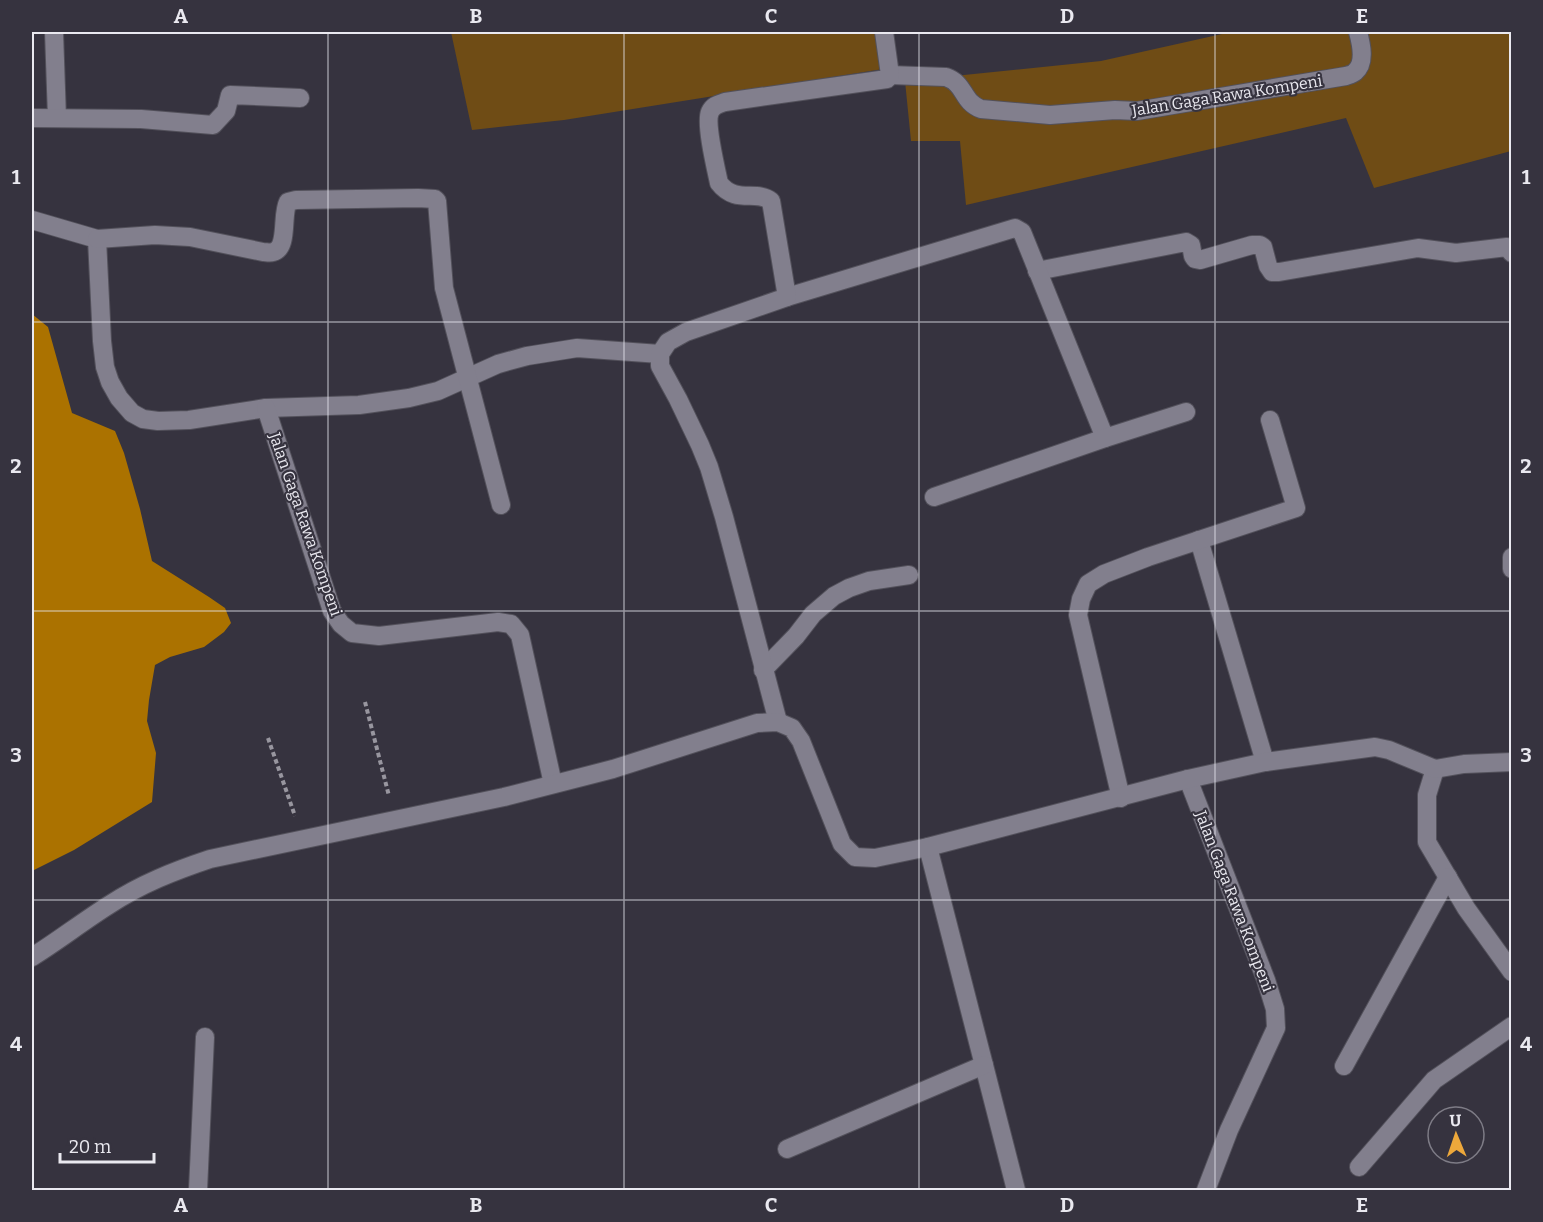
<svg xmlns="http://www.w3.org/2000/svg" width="1543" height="1222" font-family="Bitter,serif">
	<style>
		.green { fill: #6f4c15 }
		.water { fill: #ab7200 }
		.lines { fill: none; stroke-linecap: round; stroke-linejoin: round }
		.minor-casing { stroke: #53515b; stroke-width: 20 }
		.path { stroke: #98969f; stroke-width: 4; stroke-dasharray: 4.5 3; stroke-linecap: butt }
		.minor { stroke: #827f8d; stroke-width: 18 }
		.grid { fill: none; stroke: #eae9f0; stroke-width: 1.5; stroke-opacity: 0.55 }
		.labels { text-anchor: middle; stroke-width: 4.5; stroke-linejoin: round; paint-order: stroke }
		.street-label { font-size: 16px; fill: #eae9f0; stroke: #36333f }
		.neatline { fill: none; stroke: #eae9f0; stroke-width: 2 }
		.grid-label { font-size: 20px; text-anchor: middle; font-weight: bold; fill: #eae9f0 }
	</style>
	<rect width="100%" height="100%" fill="#36333f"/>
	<g class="green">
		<polygon points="451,32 875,32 883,69 564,120 472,130"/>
		<polygon points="1231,32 1511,32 1511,151 1374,188 1346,118 966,205 960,141 911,141 905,81 1101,61"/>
	</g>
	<polygon class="water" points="32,314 48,327 72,413 115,431 124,453 140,509 152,561 209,597 225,608 231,623 224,632 204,647 170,657 155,665 149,700 147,721 156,753 152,802 74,850 32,871"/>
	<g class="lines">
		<g class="minor-casing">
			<g id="minor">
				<polyline points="54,32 57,118"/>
				<path d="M890,75L946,77C966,84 961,101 981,109L1050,115L1115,110L1137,111L1346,76C1349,75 1353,74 1355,72C1366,63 1361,43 1358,32"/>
				<polyline points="32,118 141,119 213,125 226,111 230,95 300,98"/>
				<polyline points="32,220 97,239 102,341 105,367 110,382 119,398 132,413 143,419 158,421 189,420 266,408 359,405 409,398 438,391 498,364 527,356 577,348 660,354"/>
				<path d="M97,239L155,235L190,237L263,252C266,252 270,253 273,252C289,248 281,215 288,202L296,200L418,198L435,199L437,201L444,288L501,505"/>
				<polyline points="1037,271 1186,242 1191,245 1193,256 1195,259 1200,260 1252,245 1260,245 1263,247 1268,266 1272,272 1279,272 1418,248 1456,253 1507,247 1512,253"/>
				<polyline points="787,297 1015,228 1022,232 1105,438"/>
				<polyline points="266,408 332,611 341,624 352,633 379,636 498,622 511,624 520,635 553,784"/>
				<polyline points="934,497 1105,438 1186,412"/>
				<polyline points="1199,540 1265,762"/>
				<polyline points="1512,557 1512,569"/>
				<polyline points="763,670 796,636 813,614 834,596 849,588 869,581 909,575"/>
				<path d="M778,722L724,517L709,467L700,445L678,399L660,366V354L668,342L686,332L787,297L771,201C756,189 736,205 719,183C716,169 705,123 710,112C713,105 719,104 725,102L887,79L890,75L884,32"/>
				<polyline points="1435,769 1427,795 1427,842 1466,908 1512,972"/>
				<polyline points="1188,779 1266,980 1275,1009 1276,1028 1229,1130 1206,1190"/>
				<polyline points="1121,798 1078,615 1081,599 1088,584 1104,574 1148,557 1296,508 1270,420"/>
				<polyline points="928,847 1016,1190"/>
				<path d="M32,957C58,941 82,922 109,905C141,884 174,871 210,859L504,797L613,769L757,723L778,722L792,728L801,741L842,844L855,857L875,858L928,847L1188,779L1265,762L1375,747L1389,750L1435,769L1464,764L1512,762"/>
				<polyline points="1344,1066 1448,877"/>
				<polyline points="787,1149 984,1065"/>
				<polyline points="1359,1167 1434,1080 1512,1026"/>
				<polyline points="198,1190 205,1037"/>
			</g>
		</g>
		<g class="path">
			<polyline points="365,702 389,796"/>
			<polyline points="268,738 295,816"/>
		</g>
		<use href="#minor" class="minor"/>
	</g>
	<path class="grid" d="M328,32V1190M624,32V1190M919,32V1190M1215,32V1190M32,322H1512M32,611H1512M32,900H1512"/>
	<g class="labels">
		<g class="street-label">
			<text transform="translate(1227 95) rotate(-9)" y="6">Jalan Gaga Rawa Kompeni</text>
			<text transform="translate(306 524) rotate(71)" y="6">Jalan Gaga Rawa Kompeni</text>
			<text transform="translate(1235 901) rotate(69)" y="6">Jalan Gaga Rawa Kompeni</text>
		</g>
	</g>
	<rect width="1543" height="1222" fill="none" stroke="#36333f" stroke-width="66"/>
	<g transform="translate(1456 1135) rotate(358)"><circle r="28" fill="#36333f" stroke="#7e7c86" stroke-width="1.5"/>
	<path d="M0-4.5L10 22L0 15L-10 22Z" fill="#eda83b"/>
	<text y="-9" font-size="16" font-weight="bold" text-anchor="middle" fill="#eae9f0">U</text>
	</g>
	<path d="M60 1153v9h94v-9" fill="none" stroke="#eae9f0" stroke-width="3"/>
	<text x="69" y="1153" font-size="18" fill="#eae9f0" stroke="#36333f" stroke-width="4.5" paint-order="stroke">20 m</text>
	<rect x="33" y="33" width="1477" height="1156" class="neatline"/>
	<g class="grid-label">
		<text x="181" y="23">A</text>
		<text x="476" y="23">B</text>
		<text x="771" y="23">C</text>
		<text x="1067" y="23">D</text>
		<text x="1362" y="23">E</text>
		<text x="16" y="184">1</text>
		<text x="1526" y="184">1</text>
		<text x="16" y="473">2</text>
		<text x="1526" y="473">2</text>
		<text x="16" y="762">3</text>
		<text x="1526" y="762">3</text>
		<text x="16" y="1051">4</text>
		<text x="1526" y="1051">4</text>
		<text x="181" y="1212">A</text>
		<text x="476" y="1212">B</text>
		<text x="771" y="1212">C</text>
		<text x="1067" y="1212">D</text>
		<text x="1362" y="1212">E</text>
	</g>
</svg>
